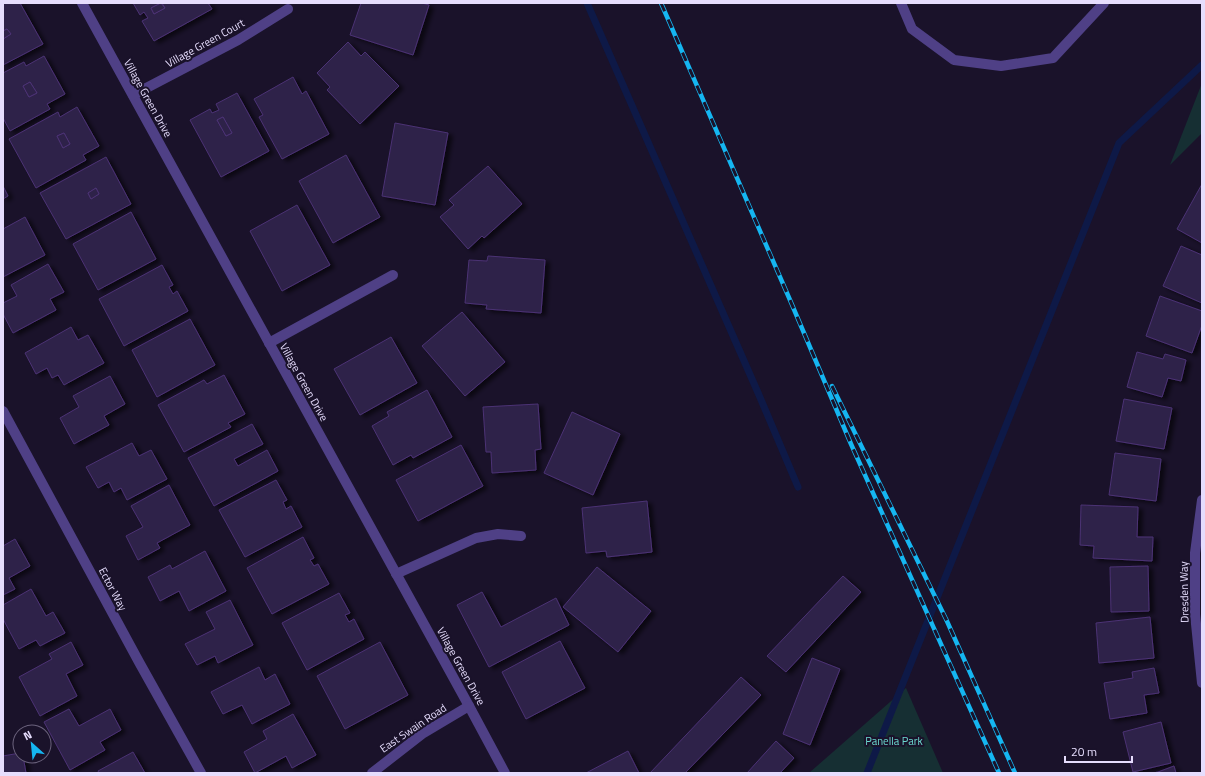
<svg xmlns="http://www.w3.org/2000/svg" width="1205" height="776" font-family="'Titillium Web',sans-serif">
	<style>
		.green { fill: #162f33 }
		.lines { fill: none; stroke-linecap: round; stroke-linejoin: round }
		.stream { stroke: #0e1947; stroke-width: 7 }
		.building { fill: #2f204a; stroke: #4b3374; fill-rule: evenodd; filter: url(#shadow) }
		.service { stroke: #4f4086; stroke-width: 10 }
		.minor { stroke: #4f4086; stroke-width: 10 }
		.rail-casing { stroke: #15b6f1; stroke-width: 4.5 }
		.rail { stroke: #1a122a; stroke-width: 3; stroke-dasharray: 9; stroke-linecap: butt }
		.labels { text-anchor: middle; stroke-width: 4; stroke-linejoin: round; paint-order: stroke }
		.street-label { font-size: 11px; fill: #e6ddfd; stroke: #1a122a }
		.park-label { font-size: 11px; fill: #6cdad1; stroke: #1a122a }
	</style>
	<defs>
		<filter id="shadow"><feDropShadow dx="4.5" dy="2.5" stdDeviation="2" flood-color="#0009"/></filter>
	</defs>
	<rect width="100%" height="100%" fill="#1a122a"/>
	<g class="green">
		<polygon points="1202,83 1202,133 1170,165"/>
		<polygon points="906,688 943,773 809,773"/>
	</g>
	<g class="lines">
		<g class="stream">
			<polyline points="587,3 759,395 798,487"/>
			<polyline points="867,773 1119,143 1202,65"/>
		</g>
	</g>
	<g class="building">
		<polygon points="5,3 20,3 43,44 3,65 3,39 11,34 7,29 3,31 3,4"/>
		<polygon points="133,3 161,3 151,8 154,14 165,8 162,3 208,3 212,9 154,41 142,21 148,18 144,12 140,15"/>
		<polygon points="161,3 165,8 154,14 151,8"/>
		<polygon points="361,3 422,3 429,5 413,55 350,35"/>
		<polygon points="7,29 11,34 3,39 3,31"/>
		<polygon points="348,42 361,56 365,52 399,86 360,124 327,90 330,87 317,73"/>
		<path d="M44,56L65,94L47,104L50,109L10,131L3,118V73L24,62L26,66ZM30,82L37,93L29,97L23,86Z"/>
		<polygon points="293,77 302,94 306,91 329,134 282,159 259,117 263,115 254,99"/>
		<polygon points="30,82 37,93 29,97 23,86"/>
		<path d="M237,93L269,151L221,177L190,120L210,109L212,113L219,110L216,104ZM223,117L232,133L226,136L217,120Z"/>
		<path d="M77,107L99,146L83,155L86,160L36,188L9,139L58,112L60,117ZM64,133L70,144L63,148L57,136Z"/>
		<polygon points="223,117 232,133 226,136 217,120"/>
		<polygon points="395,123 448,133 435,205 382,196"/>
		<polygon points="64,133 70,144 63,148 57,136"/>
		<polygon points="346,155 380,217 333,243 299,181"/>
		<path d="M106,157L131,204L66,239L40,193ZM96,188L99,194L91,199L88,193Z"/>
		<polygon points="488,166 522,204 484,238 482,236 468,249 440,217 454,205 449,200"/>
		<polygon points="1202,184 1202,243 1177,229"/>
		<polygon points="3,186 8,196 3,199"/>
		<polygon points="96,188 99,194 91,199 88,193"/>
		<polygon points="297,205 330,265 282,291 250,231"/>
		<polygon points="131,212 156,259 98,290 73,244"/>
		<polygon points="25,217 45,255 3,277 3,229"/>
		<polygon points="1181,246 1202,255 1202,303 1163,286"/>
		<polygon points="488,256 545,260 541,313 486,309 487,305 465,303 469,260 487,261"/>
		<polygon points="48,264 64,292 50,299 56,310 13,333 3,314 3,303 17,296 11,285"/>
		<polygon points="162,265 173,285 169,287 173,294 177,291 188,311 124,346 99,299"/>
		<polygon points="1160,296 1202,311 1202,325 1192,353 1146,336"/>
		<polygon points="462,312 505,362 465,396 422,346"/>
		<polygon points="190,319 215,365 157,397 132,350"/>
		<polygon points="71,327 78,340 88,335 104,363 64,385 58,375 52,378 47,368 36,374 25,353"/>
		<polygon points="391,337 417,383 360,415 334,369"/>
		<polygon points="1137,352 1163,359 1165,354 1186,360 1181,381 1168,378 1162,397 1127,387"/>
		<polygon points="224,375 245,414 228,423 231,427 184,452 158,405 204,380 207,384"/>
		<polygon points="110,376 125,404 104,416 109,425 74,444 60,418 79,407 73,396"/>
		<polygon points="427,390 452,437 413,458 411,455 393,465 372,426 389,416 387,412"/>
		<polygon points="1124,399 1172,408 1164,449 1116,441"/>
		<polygon points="538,404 541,449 535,450 536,470 492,473 491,452 486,452 483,407"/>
		<polygon points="572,412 620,434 593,495 544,473"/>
		<polygon points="252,424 263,444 234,459 238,466 267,450 278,471 214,506 188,458"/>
		<polygon points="132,443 139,456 151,450 167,479 127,500 121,488 114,492 109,482 98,488 86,467"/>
		<polygon points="461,445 483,486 418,521 396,480"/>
		<polygon points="1115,453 1161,459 1156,501 1109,495"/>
		<polygon points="276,480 287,500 283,502 286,509 291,506 302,527 245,557 219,510"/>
		<polygon points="169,485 190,525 157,543 160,548 138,560 126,536 143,527 131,506"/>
		<polygon points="647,501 652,552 607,557 606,551 586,553 582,508"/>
		<polygon points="1081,505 1138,507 1137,537 1153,537 1152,561 1093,558 1094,546 1080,545"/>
		<polygon points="303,537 314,558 310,560 314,566 318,564 329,584 272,614 247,568"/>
		<polygon points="15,539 30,566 9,578 15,589 3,595 3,546"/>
		<polygon points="205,551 226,591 189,611 179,591 160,601 148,577 170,565 172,569"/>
		<polygon points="1148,566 1149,611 1111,612 1110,567"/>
		<polygon points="597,567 651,611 618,652 563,607"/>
		<polygon points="843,576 861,592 786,672 767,656"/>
		<polygon points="31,589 46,616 53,612 65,633 40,646 36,640 19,649 3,619 3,605"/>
		<polygon points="482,592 501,627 556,598 569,625 489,667 457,605"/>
		<polygon points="339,593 350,613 345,615 349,622 354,619 364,639 307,670 282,623"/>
		<polygon points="230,600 253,645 218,663 215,656 197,665 185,644 215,629 206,612"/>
		<polygon points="1150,617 1154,658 1099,663 1096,623"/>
		<polygon points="560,641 585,688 526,719 502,672"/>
		<polygon points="71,642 83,665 66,674 77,696 40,716 19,677 52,659 49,654"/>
		<polygon points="380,642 408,695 345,729 317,676"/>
		<polygon points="812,658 840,669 810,745 783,734"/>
		<polygon points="259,667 265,680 275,674 290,704 252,724 242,705 223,714 211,692"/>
		<polygon points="1154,668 1159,693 1144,695 1147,713 1110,719 1104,683 1133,678 1132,672"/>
		<polygon points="741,677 761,695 685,773 650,773"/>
		<polygon points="69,709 79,726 110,709 121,730 100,742 105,750 70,770 44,722"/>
		<polygon points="293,714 316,755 292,768 286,756 255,773 244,752 267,739 263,731"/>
		<polygon points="1161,722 1171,763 1133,772 1123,732"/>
		<polygon points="776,741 794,758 780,773 747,773"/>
		<polygon points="628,751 639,773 586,773"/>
		<polygon points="133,752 145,773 99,773 98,771"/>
		<polygon points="20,753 20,756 23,756 26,773 3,773 3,756"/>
		<polygon points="1174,766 1176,773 1153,773 1158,772"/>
	</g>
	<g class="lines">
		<polyline class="service" points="901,3 912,29 954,60 1001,66 1053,58 1104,3"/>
		<g class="minor">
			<polyline points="82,3 469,706 505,773"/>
			<polyline points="133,95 238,40 288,9"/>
			<polyline points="269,343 393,275"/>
			<polyline points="3,411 139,662 201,773"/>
			<polyline points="1202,500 1195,553 1195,614 1202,683"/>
			<polyline points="396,574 476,538 498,534 521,536"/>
			<polyline points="372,773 422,734 469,706"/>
		</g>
		<g class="rail-casing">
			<g id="rail">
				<polyline points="661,3 790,300 851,444 999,773"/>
				<polyline points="832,386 946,619 1015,773"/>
			</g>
		</g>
		<use href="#rail" class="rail"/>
	</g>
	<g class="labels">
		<g class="street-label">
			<text transform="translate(205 43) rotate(-29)" y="4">Village Green Court</text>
			<text transform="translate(148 98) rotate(61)" y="4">Village Green Drive</text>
			<text transform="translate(304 382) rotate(61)" y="4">Village Green Drive</text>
			<text transform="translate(113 589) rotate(62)" y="4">Ector Way</text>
			<text transform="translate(1184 592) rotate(-91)" y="4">Dresden Way</text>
			<text transform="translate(461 666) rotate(61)" y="4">Village Green Drive</text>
			<text transform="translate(413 728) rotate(-34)" y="4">East Swain Road</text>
		</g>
		<g class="park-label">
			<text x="894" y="745">Panella Park</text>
		</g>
	</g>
	<rect width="1205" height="776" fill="none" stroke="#e6ddfd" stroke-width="8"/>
	<g transform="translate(32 744) rotate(333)"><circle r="19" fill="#1a122a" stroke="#6c637e"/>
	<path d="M0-3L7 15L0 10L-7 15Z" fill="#15b6f1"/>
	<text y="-6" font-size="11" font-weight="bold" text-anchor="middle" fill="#e6ddfd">N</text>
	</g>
	<path d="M1065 756v6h67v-6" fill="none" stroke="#e6ddfd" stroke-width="2"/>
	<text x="1071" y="756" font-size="12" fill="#e6ddfd" stroke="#1a122a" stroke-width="3" paint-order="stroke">20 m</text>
</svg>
